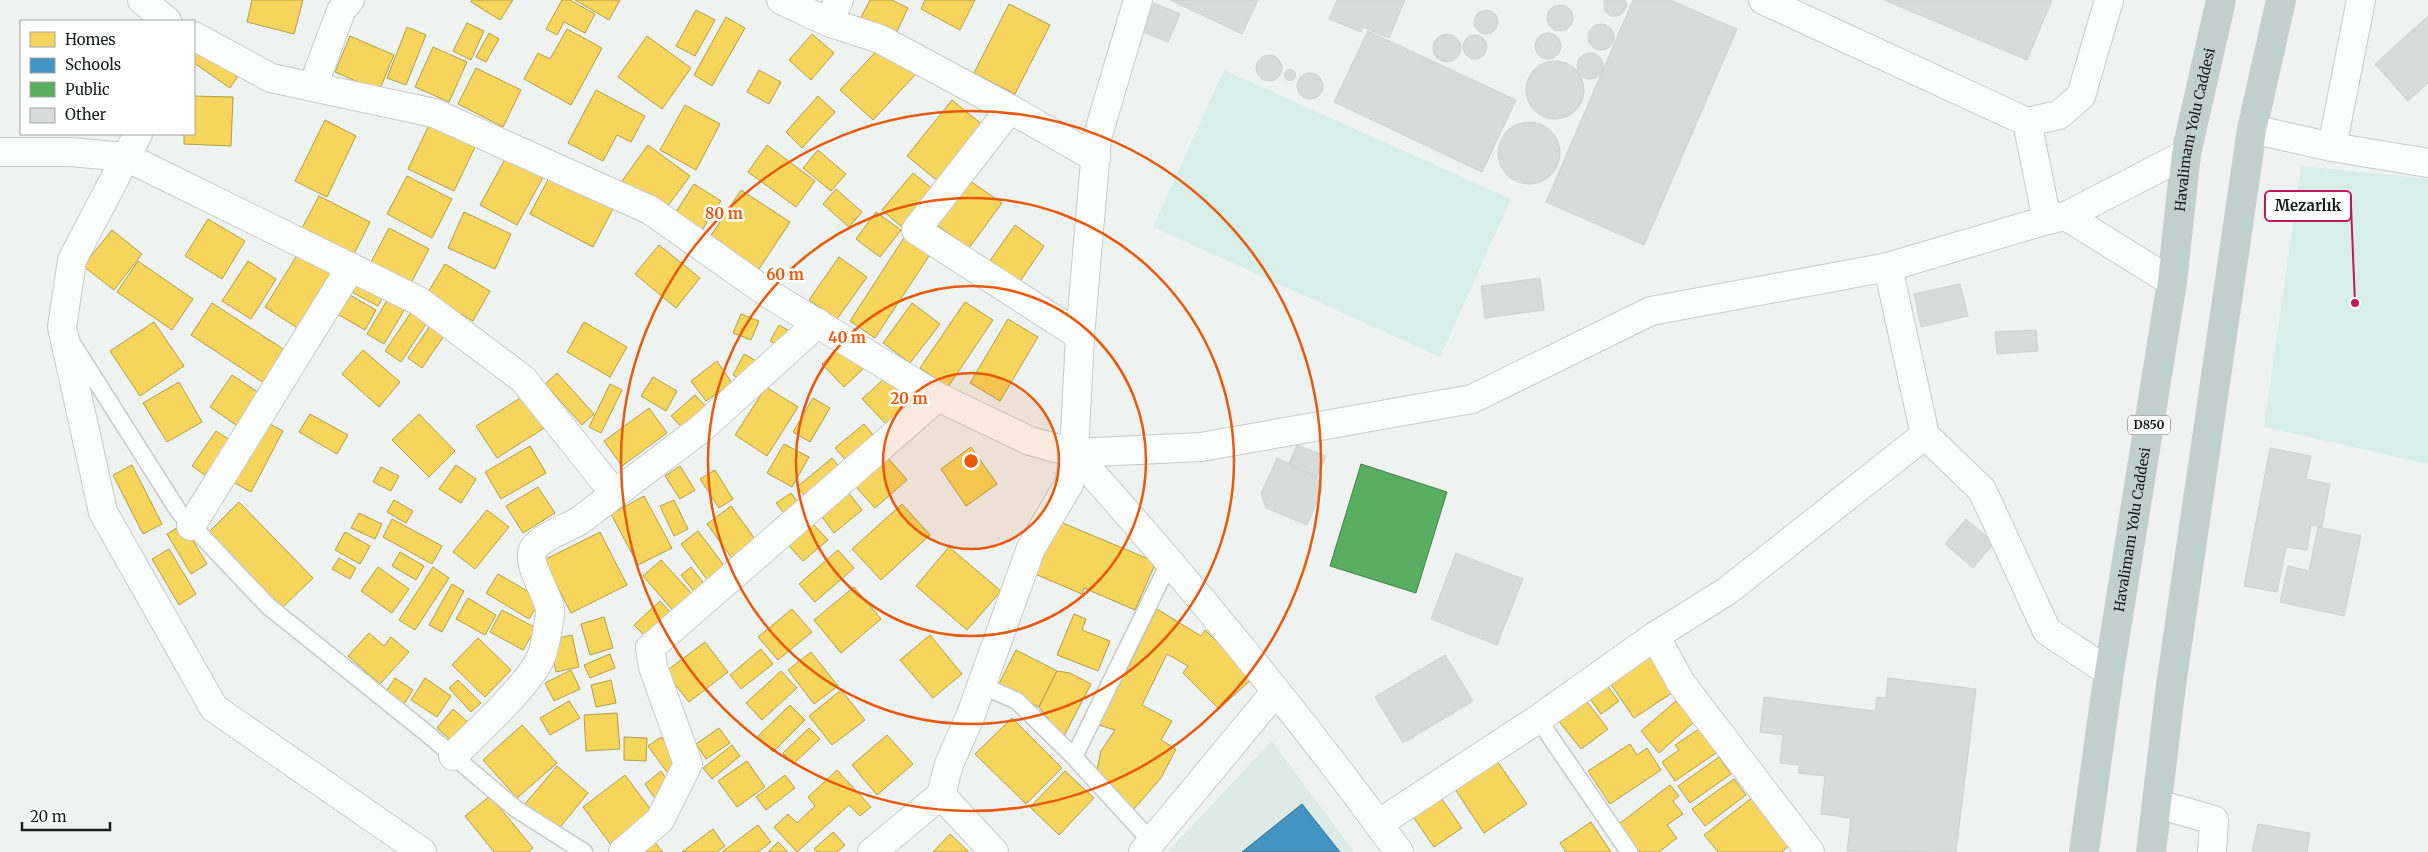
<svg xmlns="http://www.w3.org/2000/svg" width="2428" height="852" font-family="Merriweather,serif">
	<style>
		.built { fill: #ddebe7 }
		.green { fill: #d8eee8 }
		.homes { fill: #f6d55c; stroke: #b39e48 }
		.schools { fill: #4393c3; stroke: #366f91 }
		.public { fill: #5aae61; stroke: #46824c }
		.building { fill: #d7dbda; stroke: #ced2d1 }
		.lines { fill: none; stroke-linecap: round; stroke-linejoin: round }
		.lane-casing { stroke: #c6cac9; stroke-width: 19 }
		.street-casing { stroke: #c6cac9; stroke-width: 30 }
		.secondary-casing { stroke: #c6cac9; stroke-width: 30 }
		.highway-casing { stroke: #cacecd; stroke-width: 30 }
		.lane { stroke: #fcfdfd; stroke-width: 16 }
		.street { stroke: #fcfdfd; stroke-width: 28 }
		.secondary { stroke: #fcfdfd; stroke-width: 28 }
		.highway { stroke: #c1cfcd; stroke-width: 28 }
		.ring { fill: none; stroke: #e8590c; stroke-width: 2.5 }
		.labels { text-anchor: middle; stroke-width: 5; stroke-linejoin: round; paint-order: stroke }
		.shield { fill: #fff; stroke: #5d605f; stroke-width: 1 }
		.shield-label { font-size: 12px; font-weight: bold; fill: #181c1b }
		.street-label { font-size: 14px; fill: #181c1b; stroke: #fff }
		.centre { fill: #e8590c; stroke: #fff; stroke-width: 2.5 }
		.ring-label { font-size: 15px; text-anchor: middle; font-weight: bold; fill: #e8590c; stroke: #fff; stroke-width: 5; stroke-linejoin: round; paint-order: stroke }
		.leader { fill: none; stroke: #c2185b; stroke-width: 2 }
		.callout-dot { fill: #c2185b; stroke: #fff; stroke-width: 2 }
		.callout { fill: #fff; stroke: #c2185b; stroke-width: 2 }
		.callout-label { font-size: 15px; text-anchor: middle; font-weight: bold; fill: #181c1b }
	</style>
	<rect width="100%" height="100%" fill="#eef3f2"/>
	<polygon class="built" points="1272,741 1354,852 1167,852"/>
	<g class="green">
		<polygon points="1224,70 1511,199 1440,357 1153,227"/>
		<polygon points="2301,166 2428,179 2428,464 2264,427"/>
	</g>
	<g class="homes">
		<polygon points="252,0 303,0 294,34 247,22"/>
		<polygon points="472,0 513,0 500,20 471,2"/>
		<polygon points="562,0 570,0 595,14 585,33 564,22 557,35 546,29"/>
		<polygon points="575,0 620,0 609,20"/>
		<polygon points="870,0 892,0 908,8 894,38 859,21"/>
		<polygon points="925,0 975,0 960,30 921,9"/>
		<polygon points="1009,4 1050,25 1015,94 974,73"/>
		<polygon points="696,10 715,20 695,56 676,46"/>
		<polygon points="726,17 745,28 712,86 694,75"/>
		<polygon points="467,23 484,31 471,60 453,51"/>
		<polygon points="407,27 426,35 406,85 387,78"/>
		<polygon points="567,29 602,48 571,105 524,79 538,53 550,59"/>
		<polygon points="489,33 499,39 486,62 476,57"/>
		<polygon points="812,34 834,53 811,80 789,60"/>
		<polygon points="350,36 394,55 379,91 335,72"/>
		<polygon points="647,36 691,68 662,109 618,77"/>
		<polygon points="194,40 242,70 230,88 194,63"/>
		<polygon points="883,44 916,74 873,120 840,90"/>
		<polygon points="433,47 467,62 449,102 415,87"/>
		<polygon points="476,68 521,90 503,127 458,104"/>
		<polygon points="759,70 781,82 769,104 747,92"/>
		<polygon points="596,90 645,116 631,142 617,135 603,161 568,143"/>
		<polygon points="194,96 233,97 231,146 184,144 184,134 194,134"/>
		<polygon points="818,96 835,112 802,148 786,132"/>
		<polygon points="952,100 984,126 939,182 907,156"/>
		<polygon points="685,105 720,124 696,170 660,150"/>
		<polygon points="325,120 356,136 327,197 295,181"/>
		<polygon points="430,123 476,145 454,191 408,169"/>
		<polygon points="648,145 690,176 664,211 622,181"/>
		<polygon points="767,145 815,181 796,207 748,172"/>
		<polygon points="818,150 846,174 831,191 803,168"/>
		<polygon points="509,152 546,172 517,225 480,205"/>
		<polygon points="552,172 615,205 593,247 530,214"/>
		<polygon points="913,173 935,191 903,228 882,210"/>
		<polygon points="407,176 452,199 432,238 387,214"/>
		<polygon points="963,176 1002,203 969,248 931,221"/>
		<polygon points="694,184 721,201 697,238 670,221"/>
		<polygon points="836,189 862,212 849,227 823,204"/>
		<polygon points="741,190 790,222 759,269 710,237"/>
		<polygon points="319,196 370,222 354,254 302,228"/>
		<polygon points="464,212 511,234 495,269 448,248"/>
		<polygon points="876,212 901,230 880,257 856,239"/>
		<polygon points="208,219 245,241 222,279 185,256"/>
		<polygon points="1015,225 1044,246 1019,283 989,262"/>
		<polygon points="389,228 429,249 410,285 370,264"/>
		<polygon points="112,230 142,254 114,290 83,266"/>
		<polygon points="905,236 931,253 875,338 850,321"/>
		<polygon points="659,245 700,278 676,308 635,274"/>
		<polygon points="301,249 336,271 299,329 265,307"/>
		<polygon points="839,257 867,277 837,319 809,300"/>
		<polygon points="138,261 193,299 172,330 117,292"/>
		<polygon points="248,261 276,279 251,319 222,301"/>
		<polygon points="445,264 490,291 473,321 427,294"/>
		<polygon points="352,273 386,291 378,306 344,288"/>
		<polygon points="343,291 376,310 365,330 332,311"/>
		<polygon points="392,292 409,302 384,344 367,334"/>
		<polygon points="965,302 993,320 948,387 920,368"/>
		<polygon points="212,303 291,354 270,387 191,335"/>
		<polygon points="912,303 940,324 910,363 883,343"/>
		<polygon points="414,308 430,318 401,362 385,351"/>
		<polygon points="741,314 759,321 751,340 733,333"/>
		<polygon points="1008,319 1038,337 1000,401 970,383"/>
		<polygon points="434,320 448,330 422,368 408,358"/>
		<polygon points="154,322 184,366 140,396 110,351"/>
		<polygon points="584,322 627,347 610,377 567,352"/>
		<polygon points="779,325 793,333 784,349 770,341"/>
		<polygon points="843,344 865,367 844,387 822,364"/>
		<polygon points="363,350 400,382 379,407 342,374"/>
		<polygon points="744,354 758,362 746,383 733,375"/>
		<polygon points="717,361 732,383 706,401 691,381"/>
		<polygon points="557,373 594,414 582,425 545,384"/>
		<polygon points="889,374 914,401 888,426 862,399"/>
		<polygon points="232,375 265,397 243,430 210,407"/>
		<polygon points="653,377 677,391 666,411 641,396"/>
		<polygon points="179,382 202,422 167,442 143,403"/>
		<polygon points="610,384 622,390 601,433 589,427"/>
		<polygon points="766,387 798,407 767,456 735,435"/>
		<polygon points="528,393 549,425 497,458 476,426"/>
		<polygon points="695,395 712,413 689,435 671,416"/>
		<polygon points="813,398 830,408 810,442 793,432"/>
		<polygon points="649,408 667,433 622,466 604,441"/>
		<polygon points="310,414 348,435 337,454 299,432"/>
		<polygon points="419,414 455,451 429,477 392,440"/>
		<polygon points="264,421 283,431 251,492 233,482"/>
		<polygon points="864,424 880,443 852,467 835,448"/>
		<polygon points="216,431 236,444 212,480 192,466"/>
		<polygon points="784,444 809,457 792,487 767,473"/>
		<polygon points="530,446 546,473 501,499 485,472"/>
		<polygon points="971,447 997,484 966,506 941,469"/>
		<polygon points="832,458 847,476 812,504 797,487"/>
		<polygon points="888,458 907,480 875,508 856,487"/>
		<polygon points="132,465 162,524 143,534 113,475"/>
		<polygon points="456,465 476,479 461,503 439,489"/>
		<polygon points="680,466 695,490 680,499 665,476"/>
		<polygon points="381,467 399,476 391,491 373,482"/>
		<polygon points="715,470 733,499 719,508 700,479"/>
		<polygon points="538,487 555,513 523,533 506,506"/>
		<polygon points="848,492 862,510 834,533 820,514"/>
		<polygon points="791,493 803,509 789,520 776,503"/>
		<polygon points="644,496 672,548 638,565 611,514"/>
		<polygon points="394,500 413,511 406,523 387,512"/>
		<polygon points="674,500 688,529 674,536 660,506"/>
		<polygon points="239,502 313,578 282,608 209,532"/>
		<polygon points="902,504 930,535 881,580 852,549"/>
		<polygon points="731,506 758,543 734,561 707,524"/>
		<polygon points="487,510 509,527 475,569 453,552"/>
		<polygon points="359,513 382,524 375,539 351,528"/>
		<polygon points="392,519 442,546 432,564 383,537"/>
		<polygon points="1058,521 1156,562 1135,610 1084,588 1082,594 1035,574"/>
		<polygon points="183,524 207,564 191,574 167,534"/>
		<polygon points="813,524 828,540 803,561 789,546"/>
		<polygon points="698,531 726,568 708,581 681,544"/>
		<polygon points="345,532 370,546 360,564 335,550"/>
		<polygon points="600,532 627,585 571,613 544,560"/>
		<polygon points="949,547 1001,591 967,630 916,586"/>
		<polygon points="169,549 196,594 179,605 152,559"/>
		<polygon points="838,550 854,568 815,602 799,584"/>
		<polygon points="400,552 424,566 416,580 392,566"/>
		<polygon points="339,558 356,568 350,579 332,569"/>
		<polygon points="661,560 694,596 675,613 643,576"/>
		<polygon points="378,567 409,589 392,613 361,591"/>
		<polygon points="433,567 449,578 415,630 399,620"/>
		<polygon points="691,567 706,586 696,594 681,575"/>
		<polygon points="498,574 541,599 529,619 486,593"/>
		<polygon points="452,584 464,591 442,632 429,625"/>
		<polygon points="854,587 881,619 841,653 814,620"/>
		<polygon points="468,598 496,615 485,635 456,619"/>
		<polygon points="660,601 673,615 648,639 634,625"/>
		<polygon points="792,609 812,632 778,660 758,637"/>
		<polygon points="1157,609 1201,636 1205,630 1254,677 1219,709 1183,673 1188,666 1167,654 1142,705 1172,721 1161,740 1176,749 1161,778 1133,810 1095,779 1101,751 1115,730 1099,725"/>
		<polygon points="502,610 536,628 523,650 490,632"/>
		<polygon points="1074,614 1086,619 1082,630 1110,641 1098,671 1057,655"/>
		<polygon points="604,617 613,648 590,655 581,624"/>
		<polygon points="369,633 384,646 391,637 409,652 380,684 348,656"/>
		<polygon points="572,635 579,667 556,672 549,640"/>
		<polygon points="930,635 962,674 933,698 900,660"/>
		<polygon points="478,638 511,670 485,697 452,665"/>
		<polygon points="705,642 728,672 689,702 665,672"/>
		<polygon points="1650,647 1678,689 1634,718 1606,677"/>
		<polygon points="761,649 773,664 741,689 730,675"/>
		<polygon points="1016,650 1057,671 1039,707 998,686"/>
		<polygon points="811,652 838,686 814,704 788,670"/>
		<polygon points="610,654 615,668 590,678 584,665"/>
		<polygon points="571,670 580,689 554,701 545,683"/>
		<polygon points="781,671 797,688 762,720 746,703"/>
		<polygon points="1057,671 1070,673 1091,684 1063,738 1039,707"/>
		<polygon points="395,678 413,690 402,707 384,695"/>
		<polygon points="425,678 451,696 437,717 411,700"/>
		<polygon points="1602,679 1619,701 1601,714 1585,692"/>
		<polygon points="458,680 481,703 471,712 449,688"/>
		<polygon points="611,680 616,703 596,707 591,685"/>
		<polygon points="841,690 865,720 832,745 809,716"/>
		<polygon points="1584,698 1608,729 1581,749 1557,719"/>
		<polygon points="569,701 580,718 550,735 540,718"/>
		<polygon points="1676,701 1694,722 1659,753 1641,731"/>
		<polygon points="790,705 805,720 773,752 758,736"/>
		<polygon points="453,709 469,723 453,742 437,728"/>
		<polygon points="617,713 620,749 586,751 584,715"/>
		<polygon points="1012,718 1062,768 1026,804 975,754"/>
		<polygon points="522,725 557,763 517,798 483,760"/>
		<polygon points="1702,727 1719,751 1675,781 1662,762 1679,750 1675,745"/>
		<polygon points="719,728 730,743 706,759 696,744"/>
		<polygon points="809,728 820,739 793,764 783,753"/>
		<polygon points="887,735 913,764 877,795 852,765"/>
		<polygon points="624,737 647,738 646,761 624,760"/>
		<polygon points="661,737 682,765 669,775 648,746"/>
		<polygon points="1630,744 1637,755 1647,748 1661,770 1610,804 1588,771"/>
		<polygon points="732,745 740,756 712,779 703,768"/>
		<polygon points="1719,757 1731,774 1690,803 1678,786"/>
		<polygon points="1495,758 1527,804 1484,833 1453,786"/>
		<polygon points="747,761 765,787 737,807 718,781"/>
		<polygon points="557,766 588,793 557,831 525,804"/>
		<polygon points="837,770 871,807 860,816 849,805 797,852 774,827 788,814 797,823 815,806 808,797"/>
		<polygon points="661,771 673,788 656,800 645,784"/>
		<polygon points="1065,771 1094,798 1059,835 1030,807"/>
		<polygon points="625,775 654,814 611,845 583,807"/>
		<polygon points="785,775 795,788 766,810 756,797"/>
		<polygon points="1734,779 1746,795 1705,826 1692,809"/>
		<polygon points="1670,785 1679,796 1673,801 1683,814 1667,825 1677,838 1659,852 1640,852 1619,824"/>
		<polygon points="1437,792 1462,828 1434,847 1409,811"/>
		<polygon points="490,796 533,848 528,852 494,852 465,816"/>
		<polygon points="1753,797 1791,844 1782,852 1718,852 1704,835"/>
		<polygon points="1591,822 1611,852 1566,852 1560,843"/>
		<polygon points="758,825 771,842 758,852 722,852"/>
		<polygon points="713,829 725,846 717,852 682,852"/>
		<polygon points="833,832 845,845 837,852 817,852 814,849"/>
		<polygon points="950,834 969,852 933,852"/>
		<polygon points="652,839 663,852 637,852"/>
		<polygon points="778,842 788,852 768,852"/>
	</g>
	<polygon class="schools" points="1302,804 1340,852 1242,852"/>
	<polygon class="public" points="1361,464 1447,492 1416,593 1330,566"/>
	<g class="building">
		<polygon points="1170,0 1258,0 1242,34"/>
		<polygon points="1337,0 1405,0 1389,38 1363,27 1361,32 1329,19"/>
		<polygon points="1604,0 1625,0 1627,5 1624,12 1618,16 1610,16 1605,11"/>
		<polygon points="1633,0 1670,0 1737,29 1644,245 1546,202"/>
		<polygon points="1884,0 2052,0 2027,60"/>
		<polygon points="1154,3 1180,14 1168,42 1143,32"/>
		<circle cx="1560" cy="18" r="13"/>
		<circle cx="1486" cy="22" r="12"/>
		<polygon points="2428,16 2428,83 2408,101 2375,64"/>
		<circle cx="1601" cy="37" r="13"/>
		<polygon points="1368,31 1516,100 1482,172 1334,102"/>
		<circle cx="1548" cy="46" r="13"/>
		<circle cx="1447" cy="48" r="14"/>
		<circle cx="1475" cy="47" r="12"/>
		<circle cx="1590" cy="66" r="13"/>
		<circle cx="1269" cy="68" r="13"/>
		<circle cx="1555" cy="90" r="29"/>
		<circle cx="1290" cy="75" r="5.5"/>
		<circle cx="1310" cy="86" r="13"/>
		<circle cx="1529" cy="153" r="31"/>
		<polygon points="1540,278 1544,310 1485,318 1481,286"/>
		<polygon points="1960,284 1968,316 1921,327 1914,294"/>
		<polygon points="2036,330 2038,351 1997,354 1995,332"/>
		<polygon points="1297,445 1326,456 1317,477 1288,465"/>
		<polygon points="2270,448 2311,456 2306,479 2330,484 2322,527 2311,525 2307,550 2286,547 2277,592 2244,586"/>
		<polygon points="1277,458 1317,477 1322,490 1307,525 1266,508 1261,494"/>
		<polygon points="1966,519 1994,543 1973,568 1945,544"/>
		<polygon points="2318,527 2361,536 2344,616 2280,602 2288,566 2309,571"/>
		<polygon points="1456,553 1523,579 1497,645 1431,619"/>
		<polygon points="1445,655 1473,701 1403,743 1375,697"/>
		<polygon points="1888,678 1976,689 1956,852 1847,851 1851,818 1821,814 1825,776 1798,773 1799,765 1780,763 1783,735 1760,732 1764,697 1875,711 1877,697 1886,698"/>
		<polygon points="2258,824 2310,833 2307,852 2252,852"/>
	</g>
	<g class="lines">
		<g class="lane-casing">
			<g id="lane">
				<polyline points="72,343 179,512 268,606 425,732 516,809 584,852"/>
				<polyline points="981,685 1017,701 1074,757 1151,841"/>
				<polyline points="1538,719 1629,852"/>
				<polyline points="1074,757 1170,561"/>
			</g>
		</g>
		<g class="street-casing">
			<g id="street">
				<polyline points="781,0 828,22 880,39 1010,109 1096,158"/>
				<polyline points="1763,0 2027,122 2047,220"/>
				<polyline points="828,22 839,0"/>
				<polyline points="313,86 341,11 350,0"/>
				<polyline points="1010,109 916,230 1080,336"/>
				<polyline points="2027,122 2059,115 2081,96 2109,0"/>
				<polyline points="2252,129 2332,147 2428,163"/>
				<polyline points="138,134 72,260 62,327 103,512 214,708 422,852"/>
				<polyline points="2332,147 2361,0"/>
				<polyline points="0,152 70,152 126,157 419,301 523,379 614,493"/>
				<polyline points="1888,267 1925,435 1982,490 2047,631 2109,672"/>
				<path d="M1074,453C1188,580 1298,713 1399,852"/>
				<polyline points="191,526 351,267"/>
				<polyline points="1655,636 1681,683 1810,852"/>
				<path d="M453,756C476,733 530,684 541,657C544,651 550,619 550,612C550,595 524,563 534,548C542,537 567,528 579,521L702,428L818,323"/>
				<polyline points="941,795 994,852"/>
				<polyline points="2157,804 2214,820 2212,852"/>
				<polyline points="1378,824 1538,719 1655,636 1727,591 1925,435"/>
				<polyline points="623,852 660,820 688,764 653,667 650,648 938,397"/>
				<polyline points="872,852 941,795 949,764 970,717 1031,548 1069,484 1074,453 1080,336 1097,138 1138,0"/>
				<polyline points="1143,852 1276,691"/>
			</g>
		</g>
		<g class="secondary-casing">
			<g id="secondary">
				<polyline points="142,0 167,21"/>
				<polyline points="194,36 271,78 434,113 650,210 769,294 938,397 1030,441 1074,453 1201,447 1472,399 1651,311 1888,267 2047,220 2066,216 2186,154"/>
				<polyline points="2066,216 2172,282"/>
			</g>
		</g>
		<g class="highway-casing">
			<g id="highway">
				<path id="s1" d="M2084,852L2109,672L2172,282L2186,154L2221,0"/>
				<polyline points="2151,852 2171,685 2252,129 2281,0"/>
			</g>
		</g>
		<use href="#lane" class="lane"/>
		<use href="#street" class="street"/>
		<use href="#secondary" class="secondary"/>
		<use href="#highway" class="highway"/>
	</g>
	<circle cx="971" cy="461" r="88" fill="#e8590c" fill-opacity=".12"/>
	<g class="ring">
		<circle cx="971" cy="461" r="88"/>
		<circle cx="971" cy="461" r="175"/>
		<circle cx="971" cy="461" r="263"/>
		<circle cx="971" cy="461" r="350"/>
	</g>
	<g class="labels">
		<rect class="shield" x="2128" y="415.5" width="42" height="19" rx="4"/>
		<g class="shield-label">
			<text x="2149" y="429">D850</text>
		</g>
		<g class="street-label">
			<text dy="5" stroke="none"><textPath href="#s1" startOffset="731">Havalimanı Yolu Caddesi</textPath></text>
			<text dy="5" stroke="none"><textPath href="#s1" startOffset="326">Havalimanı Yolu Caddesi</textPath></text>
		</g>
	</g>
	<circle cx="971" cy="461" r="8" class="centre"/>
	<g class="ring-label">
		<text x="724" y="219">80 m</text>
		<text x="785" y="280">60 m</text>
		<text x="847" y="343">40 m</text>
		<text x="909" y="404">20 m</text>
	</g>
	<path class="leader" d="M2355 303L2351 206"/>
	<circle class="callout-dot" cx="2355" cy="303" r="5"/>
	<rect class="callout" x="2265" y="191" width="86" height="30" rx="5"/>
	<g class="callout-label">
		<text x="2308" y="211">Mezarlık</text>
	</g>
	<rect x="20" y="20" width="175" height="115" fill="#ffffff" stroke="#a3a4a4"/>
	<rect x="30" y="32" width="25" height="15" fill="#f6d55c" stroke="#a3a4a4"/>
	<text x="65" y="45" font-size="15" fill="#181c1b">Homes</text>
	<rect x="30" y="58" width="25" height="15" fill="#4393c3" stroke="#a3a4a4"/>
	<text x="65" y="70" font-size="15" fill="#181c1b">Schools</text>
	<rect x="30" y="82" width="25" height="15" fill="#5aae61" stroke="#a3a4a4"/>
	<text x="65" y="95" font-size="15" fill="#181c1b">Public</text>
	<rect x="30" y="108" width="25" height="15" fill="#d7dbda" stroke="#a3a4a4"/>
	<text x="65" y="120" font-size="15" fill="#181c1b">Other</text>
	<path d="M22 822v8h88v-8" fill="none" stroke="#181c1b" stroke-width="2.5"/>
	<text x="30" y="822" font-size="15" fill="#181c1b" stroke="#ffffff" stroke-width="4" paint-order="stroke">20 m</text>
</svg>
